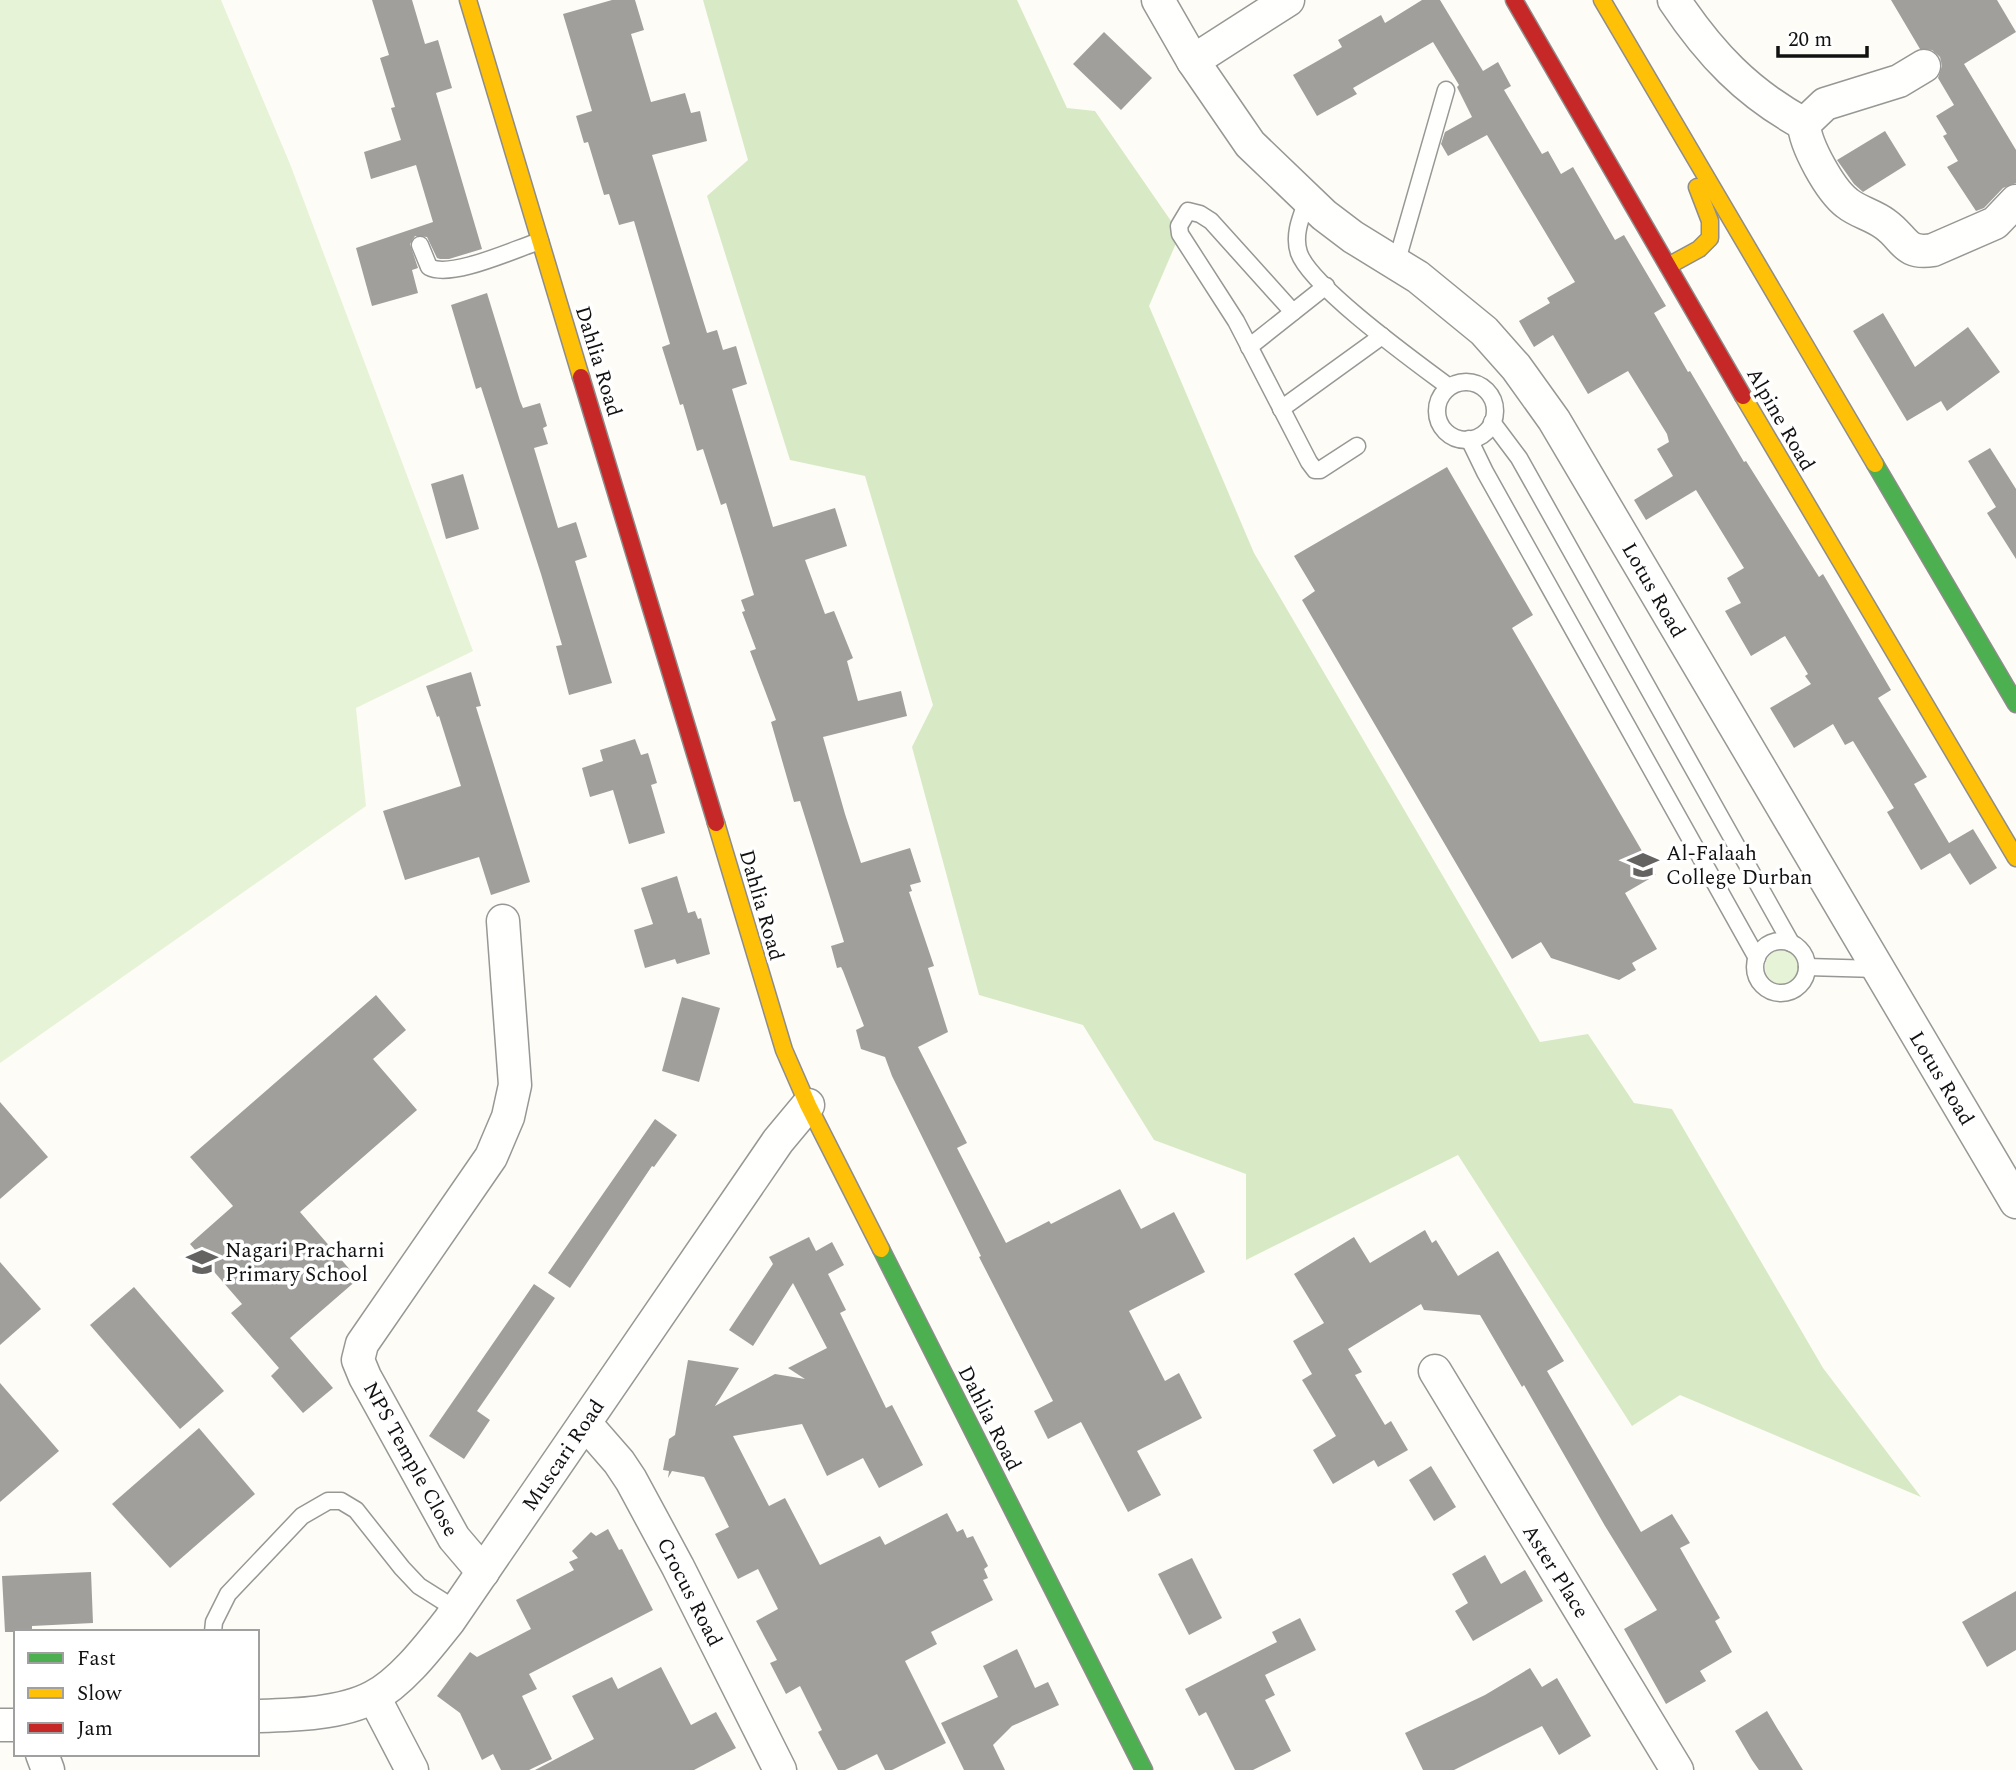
<svg xmlns="http://www.w3.org/2000/svg" width="2016" height="1770" font-family="Spectral,serif">
	<style>
		.green { fill: #e7f3d7 }
		.forest { fill: #d8eac5 }
		.building { fill: #a19f9c }
		.lines { fill: none; stroke-linecap: round; stroke-linejoin: round }
		.lane-casing { stroke: #979795; stroke-width: 19 }
		.street-casing { stroke: #979795; stroke-width: 35 }
		.fast-casing { stroke: #8e8d8b; stroke-width: 19 }
		.slow-casing { stroke: #8e8d8b; stroke-width: 19 }
		.jam-casing { stroke: #8e8d8b; stroke-width: 19 }
		.lane { stroke: #fffffe; stroke-width: 16 }
		.street { stroke: #fffffe; stroke-width: 32 }
		.fast { stroke: #4caf50; stroke-width: 16 }
		.slow { stroke: #ffc107; stroke-width: 16 }
		.jam { stroke: #c62828; stroke-width: 16 }
		.labels { text-anchor: middle; stroke-width: 7; stroke-linejoin: round; paint-order: stroke }
		.street-label { font-size: 21px; fill: #111; stroke: #fff }
		.poi-label { font-size: 21px; fill: #111; stroke: #fff; text-anchor: start }
	</style>
	<rect width="100%" height="100%" fill="#fdfcf7"/>
	<g class="green">
		<polygon points="0,0 221,0 290,164 473,651 356,708 366,806 0,1063"/>
		<circle cx="1782" cy="967" r="17"/>
	</g>
	<polygon class="forest" points="703,0 1017,0 1067,108 1095,111 1180,234 1149,306 1254,553 1540,1042 1588,1034 1634,1103 1672,1109 1823,1368 1921,1497 1680,1395 1632,1426 1458,1155 1246,1260 1246,1174 1154,1140 1083,1025 979,995 912,747 933,705 865,476 790,460 707,196 748,160"/>
	<g class="building">
		<polygon points="372,0 412,0 425,44 438,40 452,88 436,93 482,249 449,259 440,259 437,258 427,237 415,236 410,244 418,268 412,270 418,293 372,306 356,248 433,222 416,165 371,179 364,152 401,140 391,108 395,107 380,58 389,55"/>
		<polygon points="612,0 635,0 644,30 631,34 651,102 685,93 691,113 700,111 707,141 652,155 707,333 717,330 723,350 736,346 747,384 732,389 773,527 835,508 847,546 805,560 825,614 834,611 853,658 847,661 858,701 901,691 907,716 823,737 845,814 861,863 910,848 921,882 910,885 912,891 909,892 934,966 928,968 948,1032 918,1047 967,1143 957,1148 1006,1243 1049,1221 1051,1224 1120,1189 1141,1229 1174,1212 1205,1272 1129,1311 1165,1381 1179,1373 1202,1418 1137,1451 1161,1495 1128,1512 1081,1422 1048,1439 1034,1411 1053,1401 979,1257 981,1256 892,1076 885,1057 861,1049 856,1030 864,1026 843,971 841,967 837,968 831,946 844,942 800,801 794,802 771,722 776,720 750,651 756,649 742,612 745,611 741,600 754,595 726,503 721,505 703,449 697,451 683,404 680,405 662,347 670,344 634,221 619,225 609,194 604,195 588,142 584,143 576,116 592,111 563,14"/>
		<polygon points="1422,0 1440,0 1483,71 1498,62 1511,86 1504,90 1542,154 1548,151 1561,174 1573,167 1615,240 1624,235 1666,306 1654,313 1688,372 1690,371 1744,462 1746,461 1819,577 1823,574 1891,690 1878,698 1927,777 1914,784 1949,843 1973,829 1997,868 1970,885 1950,853 1921,870 1887,812 1894,808 1853,741 1845,745 1833,724 1794,748 1770,708 1811,684 1805,676 1808,674 1785,636 1751,656 1725,611 1741,603 1727,578 1744,568 1696,490 1646,520 1634,500 1673,476 1657,449 1669,442 1667,434 1628,371 1588,394 1553,335 1534,347 1519,321 1550,303 1547,298 1575,282 1487,135 1448,156 1441,144 1445,132 1472,117 1457,87 1459,85 1433,42 1353,88 1357,94 1317,116 1293,75 1342,47 1338,40 1381,15 1385,23"/>
		<polygon points="1891,0 1997,0 2016,32 1964,64 2016,150 2016,183 2003,188 1984,208 1976,211 1947,167 1958,161 1943,136 1947,134 1936,116 1954,105 1938,78 1942,66 1940,57 1932,50 1920,49"/>
		<polygon points="1104,32 1152,78 1121,110 1073,64"/>
		<polygon points="1885,131 1906,165 1863,192 1854,184 1837,160"/>
		<polygon points="487,293 520,401 523,408 540,403 547,426 543,428 548,444 534,448 558,528 576,522 587,557 575,561 612,683 569,695 556,646 562,645 541,574 481,387 476,389 451,305"/>
		<polygon points="1883,313 1915,367 1968,327 2000,372 1947,411 1941,401 1907,421 1853,331"/>
		<polygon points="1990,448 2016,489 2016,559 1987,513 1996,507 1968,461"/>
		<polygon points="1447,467 1533,615 1512,628 1656,875 1625,893 1657,949 1632,963 1636,970 1619,980 1551,958 1541,942 1512,959 1302,600 1315,591 1294,556"/>
		<polygon points="463,474 479,529 446,539 431,484"/>
		<polygon points="471,672 481,706 476,707 530,882 491,895 479,857 405,880 383,811 461,786 439,716 437,717 426,686"/>
		<polygon points="635,739 641,755 648,753 657,783 651,785 665,833 629,844 613,790 590,797 582,768 603,761 600,750"/>
		<polygon points="677,876 688,913 695,911 698,919 701,918 710,954 677,964 675,959 645,968 634,930 653,924 641,888"/>
		<polygon points="376,995 406,1030 373,1059 417,1110 300,1212 358,1279 290,1338 333,1388 303,1413 271,1376 279,1368 231,1313 242,1304 190,1244 233,1206 190,1157"/>
		<polygon points="682,997 720,1008 699,1082 662,1071"/>
		<polygon points="0,1102 48,1157 0,1199"/>
		<polygon points="655,1119 677,1135 654,1167 652,1166 570,1288 548,1273"/>
		<polygon points="1425,1230 1432,1243 1436,1240 1458,1276 1498,1251 1564,1361 1547,1371 1641,1532 1672,1514 1690,1543 1680,1548 1720,1618 1715,1621 1732,1652 1700,1671 1706,1681 1666,1704 1624,1629 1657,1610 1605,1526 1524,1385 1522,1387 1480,1315 1424,1310 1421,1304 1348,1349 1362,1372 1355,1375 1385,1425 1391,1421 1408,1450 1378,1467 1374,1460 1333,1484 1313,1450 1336,1436 1302,1380 1312,1374 1293,1341 1324,1323 1294,1274 1354,1237 1370,1263"/>
		<polygon points="809,1237 816,1251 832,1242 844,1265 828,1274 846,1310 840,1313 886,1408 892,1405 923,1465 879,1488 863,1458 827,1476 802,1424 733,1436 769,1506 785,1498 820,1565 880,1536 885,1545 947,1513 957,1532 963,1529 967,1538 973,1536 988,1566 984,1569 988,1578 983,1580 993,1600 931,1632 937,1644 905,1661 946,1743 892,1770 885,1770 877,1754 845,1770 838,1770 818,1732 822,1730 800,1686 786,1694 770,1663 777,1660 756,1621 778,1609 758,1569 738,1579 715,1534 729,1527 704,1477 672,1471 668,1478 669,1471 663,1470 669,1439 675,1435 688,1360 739,1368 715,1406 775,1374 805,1379 788,1368 827,1348 793,1283 753,1346 729,1330 773,1264 769,1257"/>
		<polygon points="0,1262 41,1309 0,1345"/>
		<polygon points="534,1284 555,1298 477,1411 490,1420 464,1459 429,1436"/>
		<polygon points="134,1287 224,1391 180,1429 90,1325"/>
		<polygon points="0,1383 59,1451 0,1502"/>
		<polygon points="199,1428 255,1494 170,1568 112,1504"/>
		<polygon points="1431,1466 1456,1507 1434,1521 1409,1480"/>
		<polygon points="608,1529 619,1550 622,1549 653,1610 529,1674 537,1689 522,1696 552,1759 529,1770 501,1770 493,1754 482,1760 460,1713 437,1696 470,1652 477,1657 531,1629 516,1600 574,1570 569,1562 578,1558 572,1551 591,1532 596,1536"/>
		<polygon points="1485,1555 1501,1584 1525,1570 1543,1601 1473,1641 1455,1611 1468,1603 1452,1574"/>
		<polygon points="1192,1558 1222,1618 1189,1635 1158,1574"/>
		<polygon points="91,1572 93,1623 32,1626 32,1632 5,1632 2,1576"/>
		<polygon points="2016,1591 2016,1650 1987,1667 1962,1622"/>
		<polygon points="1300,1618 1316,1650 1265,1675 1275,1695 1265,1700 1291,1751 1253,1770 1235,1770 1206,1712 1199,1716 1185,1689 1277,1642 1272,1632"/>
		<polygon points="1017,1649 1035,1688 1048,1682 1059,1705 1012,1726 993,1745 1005,1770 964,1770 941,1723 998,1697 983,1666"/>
		<polygon points="661,1667 691,1725 716,1712 736,1748 694,1770 535,1770 594,1739 572,1696 612,1677 618,1689"/>
		<polygon points="1530,1668 1542,1687 1557,1678 1591,1736 1559,1755 1542,1726 1454,1770 1423,1770 1405,1733 1485,1695"/>
		<polygon points="1767,1711 1777,1728 1803,1770 1759,1770 1752,1760 1735,1731"/>
	</g>
	<g class="lines">
		<g class="lane-casing">
			<g id="lane">
				<path d="M1307,201C1301,217 1293,235 1299,253C1311,287 1417,363 1449,387"/>
				<path d="M420,245L429,267C451,279 515,249 540,241"/>
				<polyline points="1396,264 1446,90"/>
				<polyline points="1293,312 1211,221 1200,214 1188,211 1179,226 1180,234 1236,321 1309,462 1315,470 1320,470 1357,446"/>
				<polyline points="1249,347 1326,286"/>
				<circle cx="1466" cy="411" r="29"/>
				<polyline points="1281,409 1382,336"/>
				<polyline points="1492,422 1519,458 1791,943"/>
				<polyline points="1469,439 1485,472 1757,958"/>
				<circle cx="1781" cy="967" r="26"/>
				<polyline points="1807,967 1877,969"/>
				<polyline points="213,1632 214,1622 228,1594 302,1516 328,1501 341,1501 356,1510 402,1568 419,1586 457,1610"/>
			</g>
		</g>
		<g class="street-casing">
			<g id="street">
				<polyline points="1158,0 1193,61 1250,144 1324,215 1353,237 1418,277 1484,331 1516,367 1554,420 2016,1202"/>
				<path d="M1674,0C1710,54 1747,93 1804,124"/>
				<polyline points="1193,61 1288,0"/>
				<path d="M1924,66L1899,81L1825,104L1804,124C1805,145 1830,190 1847,203C1858,212 1873,215 1885,224C1905,238 1904,255 1933,250L1995,223L2016,201"/>
				<polyline points="1435,1371 1677,1770"/>
				<polyline points="585,1423 619,1462 631,1480 678,1567 780,1770"/>
				<polyline points="483,1572 454,1538 365,1377 358,1360 362,1344 491,1157 508,1117 515,1085 503,921"/>
				<polyline points="374,1697 412,1770"/>
				<path d="M257,1716C293,1715 341,1714 373,1697C402,1682 429,1646 449,1621L778,1141L808,1105"/>
				<polyline points="0,1725 16,1725"/>
				<polyline points="42,1754 48,1770"/>
			</g>
		</g>
		<g class="fast-casing">
			<g id="fast">
				<polyline points="1875,464 2016,704"/>
				<polyline points="881,1249 1144,1770"/>
			</g>
		</g>
		<g class="slow-casing">
			<g id="slow">
				<polyline points="468,0 581,377"/>
				<polyline points="1602,0 1875,464"/>
				<polyline points="1668,266 1699,249 1710,238 1710,221 1697,187"/>
				<polyline points="1743,396 2016,858"/>
				<polyline points="716,823 784,1050 808,1105 881,1249"/>
			</g>
		</g>
		<g class="jam-casing">
			<g id="jam">
				<polyline points="1514,0 1743,396"/>
				<polyline points="581,377 716,823"/>
			</g>
		</g>
		<use href="#lane" class="lane"/>
		<use href="#street" class="street"/>
		<use href="#fast" class="fast"/>
		<use href="#slow" class="slow"/>
		<use href="#jam" class="jam"/>
	</g>
	<defs>
		<g id="school-bare" transform="scale(2.415)"><path d="M0-5L7-2L0 1L-7-2ZM-4 1L0 2.5L4 1V4Q0 6-4 4Z" fill="#646362" stroke="#fff" stroke-width="2.5" paint-order="stroke"/></g>
	</defs>
	<g fill-rule="evenodd">
		<use href="#school-bare" x="1643" y="865"/>
		<use href="#school-bare" x="202" y="1262"/>
	</g>
	<g class="labels">
		<g class="street-label">
			<text transform="translate(599 361) rotate(73)" y="7">Dahlia Road</text>
			<text transform="translate(1781 419) rotate(60)" y="7">Alpine Road</text>
			<text transform="translate(1654 590) rotate(60)" y="7">Lotus Road</text>
			<text transform="translate(762 905) rotate(74)" y="7">Dahlia Road</text>
			<text transform="translate(1942 1078) rotate(59)" y="7">Lotus Road</text>
			<text transform="translate(990 1418) rotate(63)" y="7">Dahlia Road</text>
			<text transform="translate(563 1455) rotate(-56)" y="7">Muscari Road</text>
			<text transform="translate(411 1459) rotate(61)" y="7">NPS Temple Close</text>
			<text transform="translate(1556 1571) rotate(58)" y="7">Aster Place</text>
			<text transform="translate(690 1592) rotate(63)" y="7">Crocus Road</text>
		</g>
		<g class="poi-label">
			<text x="1666" y="860">Al-Falaah<tspan x="1666" dy="24">College Durban</tspan></text>
			<text x="225" y="1257">Nagari Pracharni<tspan x="225" dy="24">Primary School</tspan></text>
		</g>
	</g>
	<rect x="14" y="1630" width="245" height="126" fill="#ffffff" stroke="#a0a0a0" stroke-width="2"/>
	<rect x="28" y="1653" width="35" height="10" fill="#4caf50" stroke="#a0a0a0" stroke-width="2"/>
	<text x="77" y="1665" font-size="21" fill="#111111">Fast</text>
	<rect x="28" y="1688" width="35" height="10" fill="#ffc107" stroke="#a0a0a0" stroke-width="2"/>
	<text x="77" y="1700" font-size="21" fill="#111111">Slow</text>
	<rect x="28" y="1723" width="35" height="10" fill="#c62828" stroke="#a0a0a0" stroke-width="2"/>
	<text x="77" y="1735" font-size="21" fill="#111111">Jam</text>
	<path d="M1778 46v10h89v-10" fill="none" stroke="#111111" stroke-width="3.5"/>
	<text x="1788" y="46" font-size="21" fill="#111111" stroke="#ffffff" stroke-width="5" paint-order="stroke">20 m</text>
</svg>
